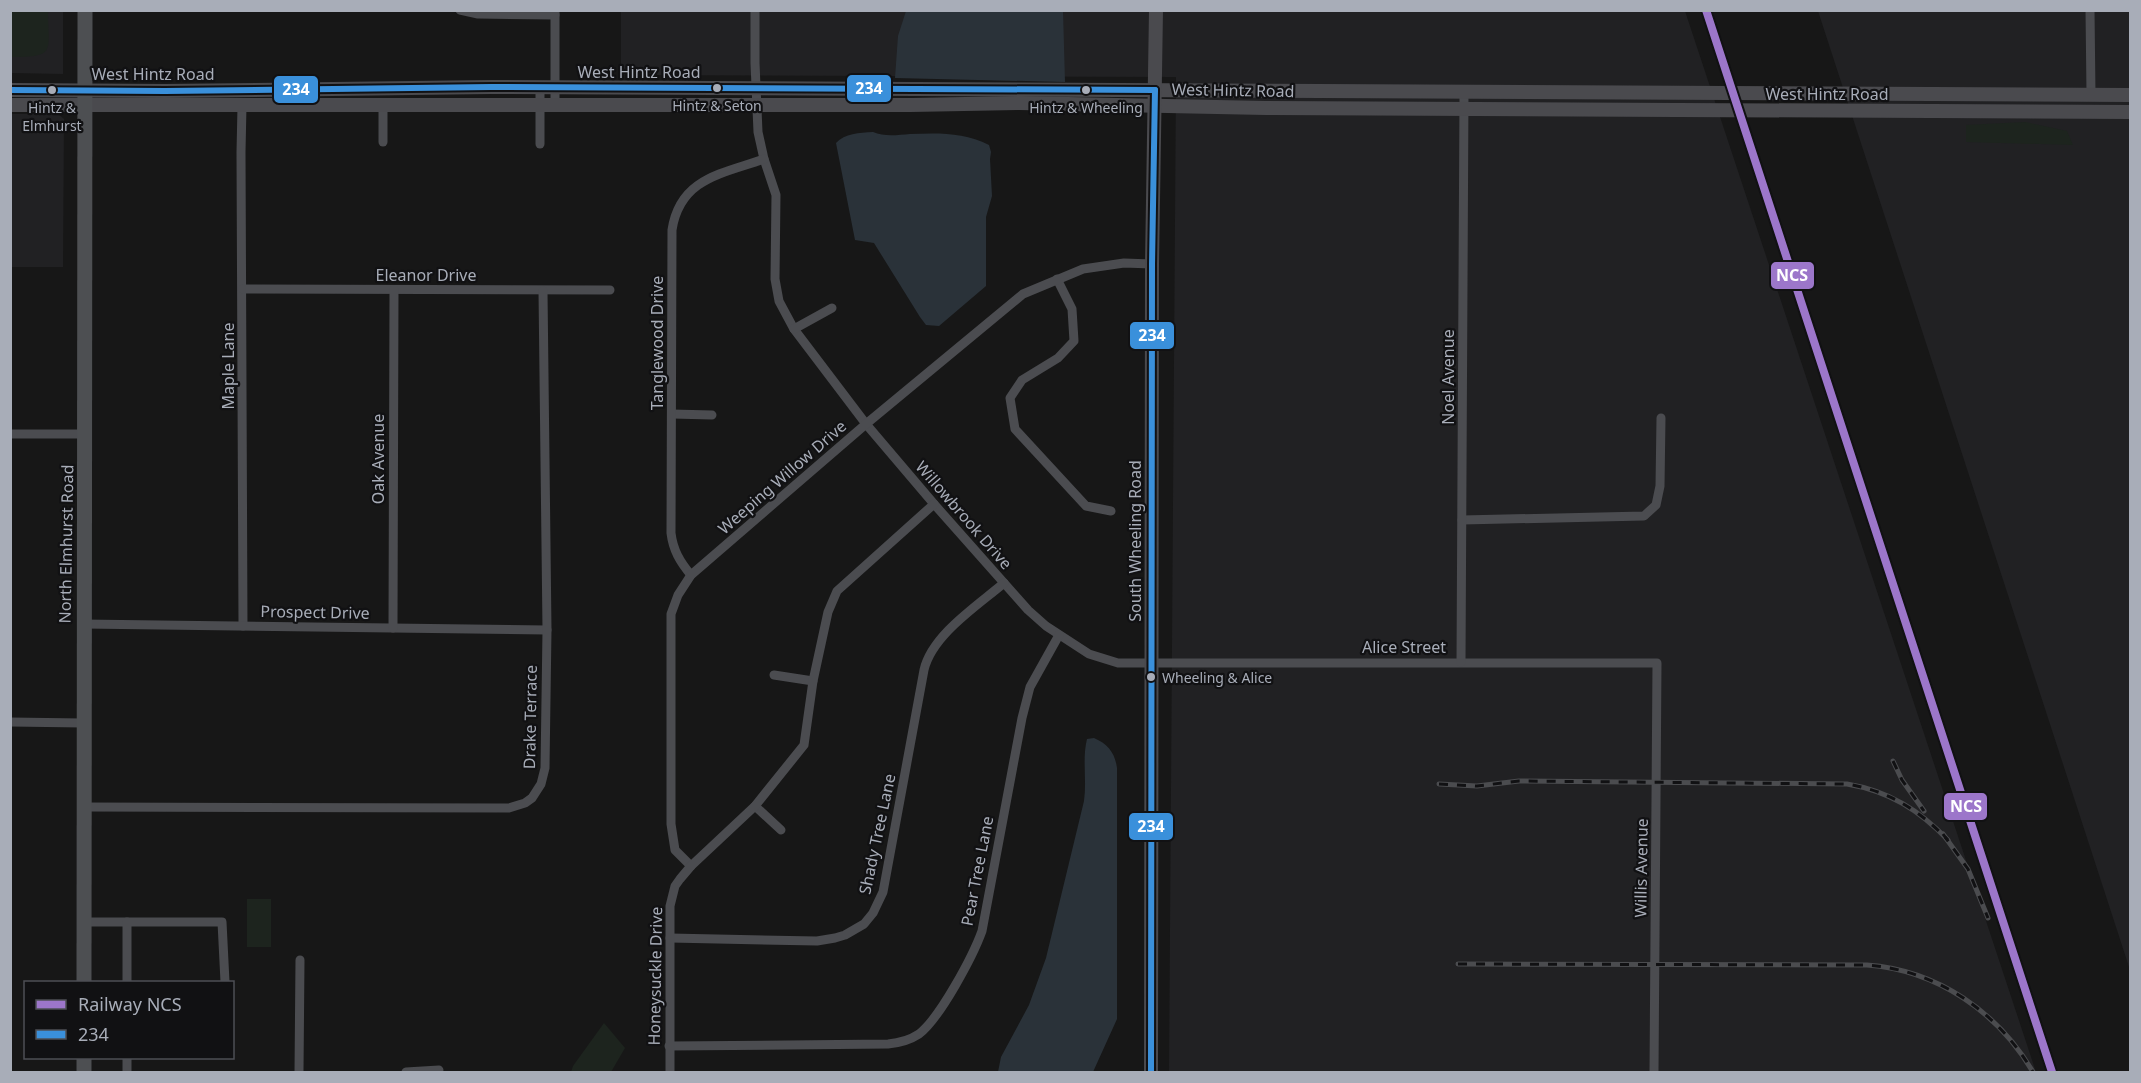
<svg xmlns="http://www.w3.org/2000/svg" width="2141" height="1083" font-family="'Noto Sans',sans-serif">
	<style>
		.built { fill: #212123 }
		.green { fill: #1d241e }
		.water { fill: #2a3239 }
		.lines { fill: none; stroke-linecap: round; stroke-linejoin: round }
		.minor { stroke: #4b4c50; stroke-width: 9 }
		.secondary { stroke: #4a4a4e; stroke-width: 14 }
		.primary { stroke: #4d4f52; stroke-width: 15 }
		.rail-casing { stroke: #4b4c4f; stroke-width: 5 }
		.rail { stroke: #111113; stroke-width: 3; stroke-dasharray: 9; stroke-linecap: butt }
		.bus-1-casing { stroke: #111113; stroke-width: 10 }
		.bus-1 { stroke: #3a90db; stroke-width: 6 }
		.rail-1-casing { stroke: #111113; stroke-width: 12 }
		.rail-1 { stroke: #9c76ca; stroke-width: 8 }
		.bus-dot { fill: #a8adb8; stroke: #111113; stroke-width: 2 }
		.labels { text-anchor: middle; stroke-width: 4.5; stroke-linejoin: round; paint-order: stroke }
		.bus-label { font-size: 14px; fill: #a8adb8; stroke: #111113 }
		.street-label { font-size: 16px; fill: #a8adb8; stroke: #111113 }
		.line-badge { stroke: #111113; stroke-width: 2 }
		.badge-label { font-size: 16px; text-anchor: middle; font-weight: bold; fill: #fff }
	</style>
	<rect width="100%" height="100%" fill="#171717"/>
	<g class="built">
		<polygon points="11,11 63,11 63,74 11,73"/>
		<polygon points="621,11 1685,11 2036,1072 1169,1072 1176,77 621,75"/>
		<polygon points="1818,11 2130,11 2130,970"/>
		<polygon points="11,114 58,114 64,119 63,267 11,267"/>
	</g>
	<g class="green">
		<path d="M11,10L48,11C48,52 57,57 11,57Z"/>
		<polygon points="2025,122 2067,131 2073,145 1966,142 1966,125"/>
		<rect x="247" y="899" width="24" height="48"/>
		<polygon points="604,1023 625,1048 611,1072 571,1072 573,1066"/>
	</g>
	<g class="water">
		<polygon points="906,11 1063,11 1065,82 895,78 898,36"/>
		<path d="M873,132C884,137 898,135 910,134C938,133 964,132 989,145L991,152L990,159L992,196L986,217V286L939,326L926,325L920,317L874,243L855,240L836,143C845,133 859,133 873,132Z"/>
		<path d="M1094,738C1108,744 1115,753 1117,768V1019L1093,1072H998L1001,1057L1029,1005L1046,958L1084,801C1087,780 1082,759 1087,739Z"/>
	</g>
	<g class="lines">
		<g class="minor">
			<polyline points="460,10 478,14 555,15"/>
			<polyline points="755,10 755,63 758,132 764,159 776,195 775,279 779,301 794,329 866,424 934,504 1028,610 1046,626 1089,654 1118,663 1657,663 1654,1072"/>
			<polyline points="2090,10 2091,94"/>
			<polyline points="540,88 540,144"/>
			<polyline points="555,104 555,11"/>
			<polyline points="383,105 383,142"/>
			<polyline points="242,106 241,152 243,626"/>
			<polyline points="1057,279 1072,309 1074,341 1058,358 1022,380 1010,398 1015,429 1086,506 1111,511"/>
			<polyline points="243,289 610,290"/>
			<polyline points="794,329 832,308"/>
			<polyline points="672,414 712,415"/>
			<polyline points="10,434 85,434"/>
			<polyline points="1462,520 1644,516 1656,505 1660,486 1661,418"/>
			<path d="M691,575C680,562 673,550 671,533L672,230C680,178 722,174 764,159"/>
			<polyline points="83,624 547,630"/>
			<polyline points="393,628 394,290"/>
			<polyline points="1461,662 1464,93"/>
			<polyline points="774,675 813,681"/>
			<polyline points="10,722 83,723"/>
			<polyline points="755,806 781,830"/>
			<polyline points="84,807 509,808 525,803 532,798 541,784 545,768 547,630 543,291"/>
			<polyline points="691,866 675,850 671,824 671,614 678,595 691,575 866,424 1023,294 1083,269 1124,263 1152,264"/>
			<polyline points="84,922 127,922"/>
			<path d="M670,938L817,941L835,938L845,935L864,924L873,913L883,892L924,670C932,635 977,606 1004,583"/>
			<polyline points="127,982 127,922 222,922 225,982"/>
			<path d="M669,1046L888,1044C899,1043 910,1040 919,1034C940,1018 973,956 982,931L1022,718L1030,687L1059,635"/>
			<polyline points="127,1058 127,1072"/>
			<polyline points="299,1072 300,960"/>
			<polyline points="406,1072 439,1070"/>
			<polyline points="670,1072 670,906 675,886 680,879 691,866 755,806 804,745 813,681 828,612 837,591 934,504"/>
		</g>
		<g class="secondary">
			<polyline points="10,90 165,91 491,87 2130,95"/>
			<polyline points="10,105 911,105 1019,103 1266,108 2130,112"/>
			<polyline points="1151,1072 1152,264 1156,10"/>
		</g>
		<g class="primary">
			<polyline points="84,982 85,10"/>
			<polyline points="84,1058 84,1072"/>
		</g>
		<g class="rail-casing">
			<g id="rail">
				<polyline points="1893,761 1902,780 1924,811"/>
				<path d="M1439,784L1477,786L1519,781L1847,784C1889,791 1919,810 1948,840"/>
				<polyline points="1943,834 1968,869 1988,918"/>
				<path d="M1458,964L1867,965C1937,970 1998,1012 2033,1072"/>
			</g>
		</g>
		<use href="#rail" class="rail"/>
		<g class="bus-1-casing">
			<g id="bus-1">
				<polyline points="10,90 165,91 491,87 1155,90"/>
				<polyline points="1151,1072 1152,264 1155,90"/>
			</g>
		</g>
		<use href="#bus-1" class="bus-1"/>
		<g class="rail-1-casing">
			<polyline id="rail-1" points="1706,10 2052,1072"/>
		</g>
		<use href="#rail-1" class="rail-1"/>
	</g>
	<g class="bus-dot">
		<circle cx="717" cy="88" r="5"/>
		<circle cx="52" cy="90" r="5"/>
		<circle cx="1086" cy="90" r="5"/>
		<circle cx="1151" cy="677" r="5"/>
	</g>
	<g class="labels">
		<g class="bus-label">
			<text x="717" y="111">Hintz &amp; Seton</text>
			<text x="52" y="113">Hintz &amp;<tspan x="52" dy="18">Elmhurst</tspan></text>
			<text x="1086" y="113">Hintz &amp; Wheeling</text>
			<text x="1162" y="683" text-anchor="start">Wheeling &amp; Alice</text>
		</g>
		<g class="street-label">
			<text x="639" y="78">West Hintz Road</text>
			<text x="153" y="80">West Hintz Road</text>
			<text transform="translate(1233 90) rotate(1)" y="6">West Hintz Road</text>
			<text x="1827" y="100">West Hintz Road</text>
			<text x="426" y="281">Eleanor Drive</text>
			<text transform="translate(657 343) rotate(-90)" y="6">Tanglewood Drive</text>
			<text transform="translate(228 366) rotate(-90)" y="6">Maple Lane</text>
			<text transform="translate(1448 377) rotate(-90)" y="6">Noel Avenue</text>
			<text transform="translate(378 459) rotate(-90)" y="6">Oak Avenue</text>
			<text transform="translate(782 477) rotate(-41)" y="6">Weeping Willow Drive</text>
			<text transform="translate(964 515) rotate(49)" y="6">Willowbrook Drive</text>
			<text transform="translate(1135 541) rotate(-90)" y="6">South Wheeling Road</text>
			<text transform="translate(66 544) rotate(-89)" y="6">North Elmhurst Road</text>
			<text transform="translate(315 612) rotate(1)" y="6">Prospect Drive</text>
			<text x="1404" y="653">Alice Street</text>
			<text transform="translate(530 717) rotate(-89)" y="6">Drake Terrace</text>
			<text transform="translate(877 834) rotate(-78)" y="6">Shady Tree Lane</text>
			<text transform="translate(1641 868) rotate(-89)" y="6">Willis Avenue</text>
			<text transform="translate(977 871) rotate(-79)" y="6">Pear Tree Lane</text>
			<text transform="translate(655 976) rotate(-89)" y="6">Honeysuckle Drive</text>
		</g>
	</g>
	<g class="line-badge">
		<rect x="846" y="74" width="46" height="29" rx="6" fill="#3a90db"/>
		<rect x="273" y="75" width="46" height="29" rx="6" fill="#3a90db"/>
		<rect x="1770" y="261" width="45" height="29" rx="6" fill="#9c76ca"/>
		<rect x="1129" y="321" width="46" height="29" rx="6" fill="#3a90db"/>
		<rect x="1943" y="792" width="45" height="29" rx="6" fill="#9c76ca"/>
		<rect x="1128" y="812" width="46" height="29" rx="6" fill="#3a90db"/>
	</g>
	<g class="badge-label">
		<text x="869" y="94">234</text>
		<text x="296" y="95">234</text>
		<text x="1792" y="281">NCS</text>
		<text x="1152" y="341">234</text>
		<text x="1966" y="812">NCS</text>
		<text x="1151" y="832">234</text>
	</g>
	<rect width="2141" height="1083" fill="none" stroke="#a8adb8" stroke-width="24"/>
	<rect x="24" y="981" width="210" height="78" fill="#111113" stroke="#4d4f55" stroke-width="1.5"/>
	<rect x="36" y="1000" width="30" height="9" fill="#9c76ca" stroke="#4d4f55" stroke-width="1.5"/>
	<text x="78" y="1011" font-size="18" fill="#a8adb8">Railway NCS</text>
	<rect x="36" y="1030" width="30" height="9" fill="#3a90db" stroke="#4d4f55" stroke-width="1.5"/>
	<text x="78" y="1041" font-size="18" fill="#a8adb8">234</text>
</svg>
